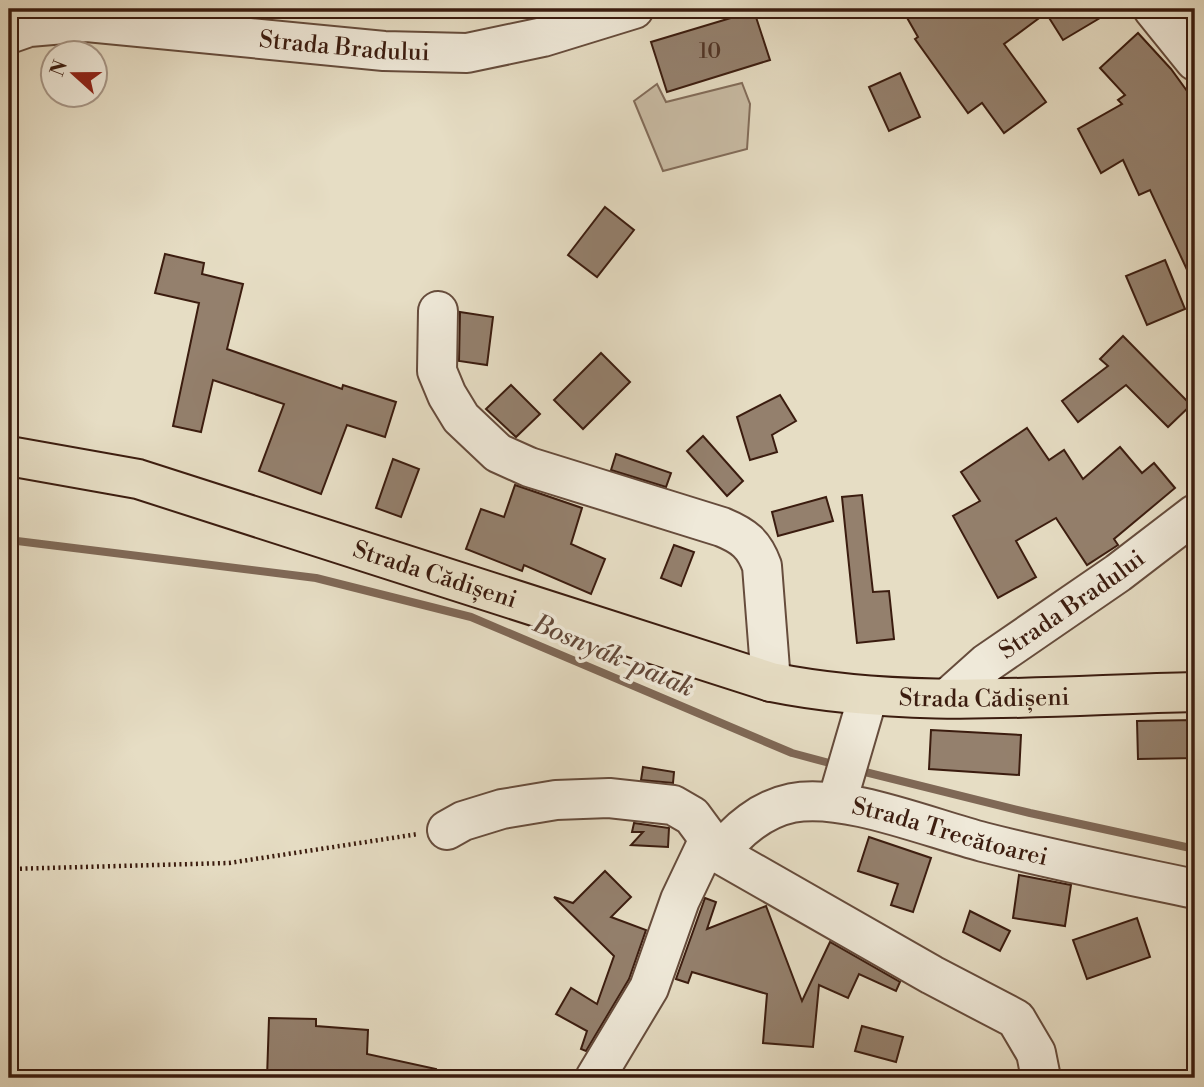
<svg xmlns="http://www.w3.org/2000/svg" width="1204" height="1087" font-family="'Libre Bodoni',serif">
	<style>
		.green { fill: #c9bca5; stroke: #826c5a; stroke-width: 2 }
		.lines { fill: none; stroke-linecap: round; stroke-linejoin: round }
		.stream { stroke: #7f6856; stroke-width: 8 }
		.building { fill: #94806d; stroke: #3b1c0f; stroke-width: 2 }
		.minor-casing { stroke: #664c3c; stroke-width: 42 }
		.major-casing { stroke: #3b1c0f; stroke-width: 42 }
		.path { stroke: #3b1c0f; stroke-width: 4.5; stroke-dasharray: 2 3.5; stroke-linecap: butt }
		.minor { stroke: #efe9d9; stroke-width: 38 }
		.major { stroke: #e6ddc4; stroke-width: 38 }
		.labels { text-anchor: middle; stroke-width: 7; stroke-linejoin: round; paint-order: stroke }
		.number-label { font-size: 21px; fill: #513526 }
		.street-label { font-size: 24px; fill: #3b1c0f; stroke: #efe9d9 }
		.water-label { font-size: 26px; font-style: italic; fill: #634839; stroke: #efe9d9 }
	</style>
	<rect width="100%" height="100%" fill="#e6ddc4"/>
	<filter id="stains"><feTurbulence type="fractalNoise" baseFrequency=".00286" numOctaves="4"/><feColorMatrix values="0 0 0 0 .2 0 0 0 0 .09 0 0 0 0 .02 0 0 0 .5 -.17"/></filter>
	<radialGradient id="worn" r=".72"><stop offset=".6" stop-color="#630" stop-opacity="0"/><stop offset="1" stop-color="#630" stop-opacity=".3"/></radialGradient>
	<polygon class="green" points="742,83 750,104 747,149 663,171 634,101 657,84 666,102"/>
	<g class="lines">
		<g class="stream">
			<polyline points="9,540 316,578 471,617 792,753 837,765"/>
			<polyline points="857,770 1030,813 1195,849"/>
		</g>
	</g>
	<g class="building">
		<polygon points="902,9 1115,9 1063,40 1046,13 1004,44 1046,102 1004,133 982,103 968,113 915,39 918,37"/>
		<polygon points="754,11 770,60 667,92 651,42"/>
		<polygon points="1138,33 1171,69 1195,102 1195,287 1150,190 1139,195 1123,160 1101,173 1078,129 1122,104 1118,100 1125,95 1100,68"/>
		<polygon points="900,73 920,117 889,131 869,87"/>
		<polygon points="605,207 634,230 597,277 568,255"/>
		<polygon points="165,254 204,263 202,274 243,284 227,349 342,389 343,385 396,402 385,437 347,425 321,494 259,471 284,404 213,380 201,432 173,426 199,303 155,293"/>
		<polygon points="1165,260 1185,309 1147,325 1126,276"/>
		<polygon points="460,312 493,317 487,365 459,361"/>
		<polygon points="1123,336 1191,405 1168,427 1126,385 1078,422 1062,401 1108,366 1100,359"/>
		<polygon points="601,353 630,382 583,429 554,400"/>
		<polygon points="511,385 540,414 516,437 486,409"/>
		<polygon points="780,395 796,421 772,435 777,452 750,460 737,417"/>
		<polygon points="1027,428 1049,460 1064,450 1083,479 1120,447 1142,473 1154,463 1175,488 1114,539 1118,545 1087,565 1056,518 1016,541 1036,577 998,598 953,516 980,501 961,472"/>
		<polygon points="703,436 743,481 727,496 687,451"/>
		<polygon points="616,454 671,473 666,487 611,470"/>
		<polygon points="393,459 419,469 401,517 376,508"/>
		<polygon points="515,485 582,508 571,544 605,559 591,594 524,565 522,571 466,549 481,509 504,517"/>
		<polygon points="862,495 873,592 889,591 894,639 857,643 842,497"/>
		<polygon points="826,497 833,521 778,536 772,512"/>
		<polygon points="674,545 694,552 681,586 661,578"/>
		<polygon points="1195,720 1195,758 1138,759 1137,721"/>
		<polygon points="931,730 1021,735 1019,775 929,769"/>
		<polygon points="643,767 674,772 673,783 641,780"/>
		<polygon points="634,823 669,828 668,847 631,845 643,832 632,832"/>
		<polygon points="869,837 931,858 913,912 891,905 898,884 858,871"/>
		<polygon points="605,871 631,897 611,917 646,930 629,979 586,1051 581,1049 587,1031 556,1014 571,988 597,1004 614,956 554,897 573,903"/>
		<polygon points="1019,875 1071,885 1065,926 1013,918"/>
		<polygon points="705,898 716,902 707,929 766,906 802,1001 830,942 900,982 896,991 859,974 848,998 819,985 813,1047 763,1043 767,994 692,972 688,983 676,979"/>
		<polygon points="970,911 1010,931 1000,951 963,932"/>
		<polygon points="1137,918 1150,957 1087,979 1073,940"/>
		<polygon points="269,1018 316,1019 316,1026 368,1030 367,1054 436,1069 435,1078 267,1078"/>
		<polygon points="862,1026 903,1037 896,1062 855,1051"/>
	</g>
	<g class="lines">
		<g class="minor-casing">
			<g id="minor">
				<polyline points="1153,9 1195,61"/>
				<path id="s1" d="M9,34L29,27L87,22L384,51L467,53L543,37L634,9"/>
				<path d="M438,311L437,371L447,395L461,418L498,453L529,467L722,527C744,536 754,544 762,566L771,682"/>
				<path id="s2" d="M949,697L987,663L1118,573L1195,514"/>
				<polyline points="837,802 868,696"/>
				<polyline points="447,830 463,821 502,809 556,800 609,798 673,805 692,816 720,854 932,975 1016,1019 1036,1053 1041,1078"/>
				<path id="s3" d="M720,854C736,830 763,809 792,803C845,793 929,828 983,842C1053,860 1124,874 1195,889"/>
				<polyline points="595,1078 649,988 680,900 709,839"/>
			</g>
		</g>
		<g class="major-casing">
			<g id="major">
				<path id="s4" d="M9,456L138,479L771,682C909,710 1055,695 1195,692"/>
			</g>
		</g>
		<polyline class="path" points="9,869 229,863 418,834"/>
		<use href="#minor" class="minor"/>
		<use href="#major" class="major"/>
	</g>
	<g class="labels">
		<g class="number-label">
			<text x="710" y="58">10</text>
		</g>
		<g class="street-label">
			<text dy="8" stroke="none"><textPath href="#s1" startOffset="338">Strada Bradului</textPath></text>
			<text dy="8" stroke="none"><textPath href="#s4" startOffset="443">Strada Cădișeni</textPath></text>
			<text dy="8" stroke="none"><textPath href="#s2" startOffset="154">Strada Bradului</textPath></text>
			<text dy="8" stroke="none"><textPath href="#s4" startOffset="1010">Strada Cădișeni</textPath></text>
			<text dy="8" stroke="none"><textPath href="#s3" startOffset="252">Strada Trecătoarei</textPath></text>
		</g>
		<g class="water-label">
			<text transform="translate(614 655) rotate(23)" y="9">Bosnyák-patak</text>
		</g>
	</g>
	<rect width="1204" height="1087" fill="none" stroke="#e6ddc4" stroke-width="35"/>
	<rect x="10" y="10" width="1183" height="1066" fill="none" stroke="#3b1c0f" stroke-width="3.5"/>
	<rect x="18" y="18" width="1169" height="1052" fill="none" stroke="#3b1c0f" stroke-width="2"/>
	<g transform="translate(74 74) rotate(291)"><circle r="33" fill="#efe9d9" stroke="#a79788" stroke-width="2"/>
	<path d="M0-5L12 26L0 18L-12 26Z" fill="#8f2418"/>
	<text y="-10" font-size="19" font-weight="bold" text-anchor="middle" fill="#3b1c0f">N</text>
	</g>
	<rect width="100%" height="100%" filter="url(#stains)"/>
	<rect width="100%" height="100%" fill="url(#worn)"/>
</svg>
